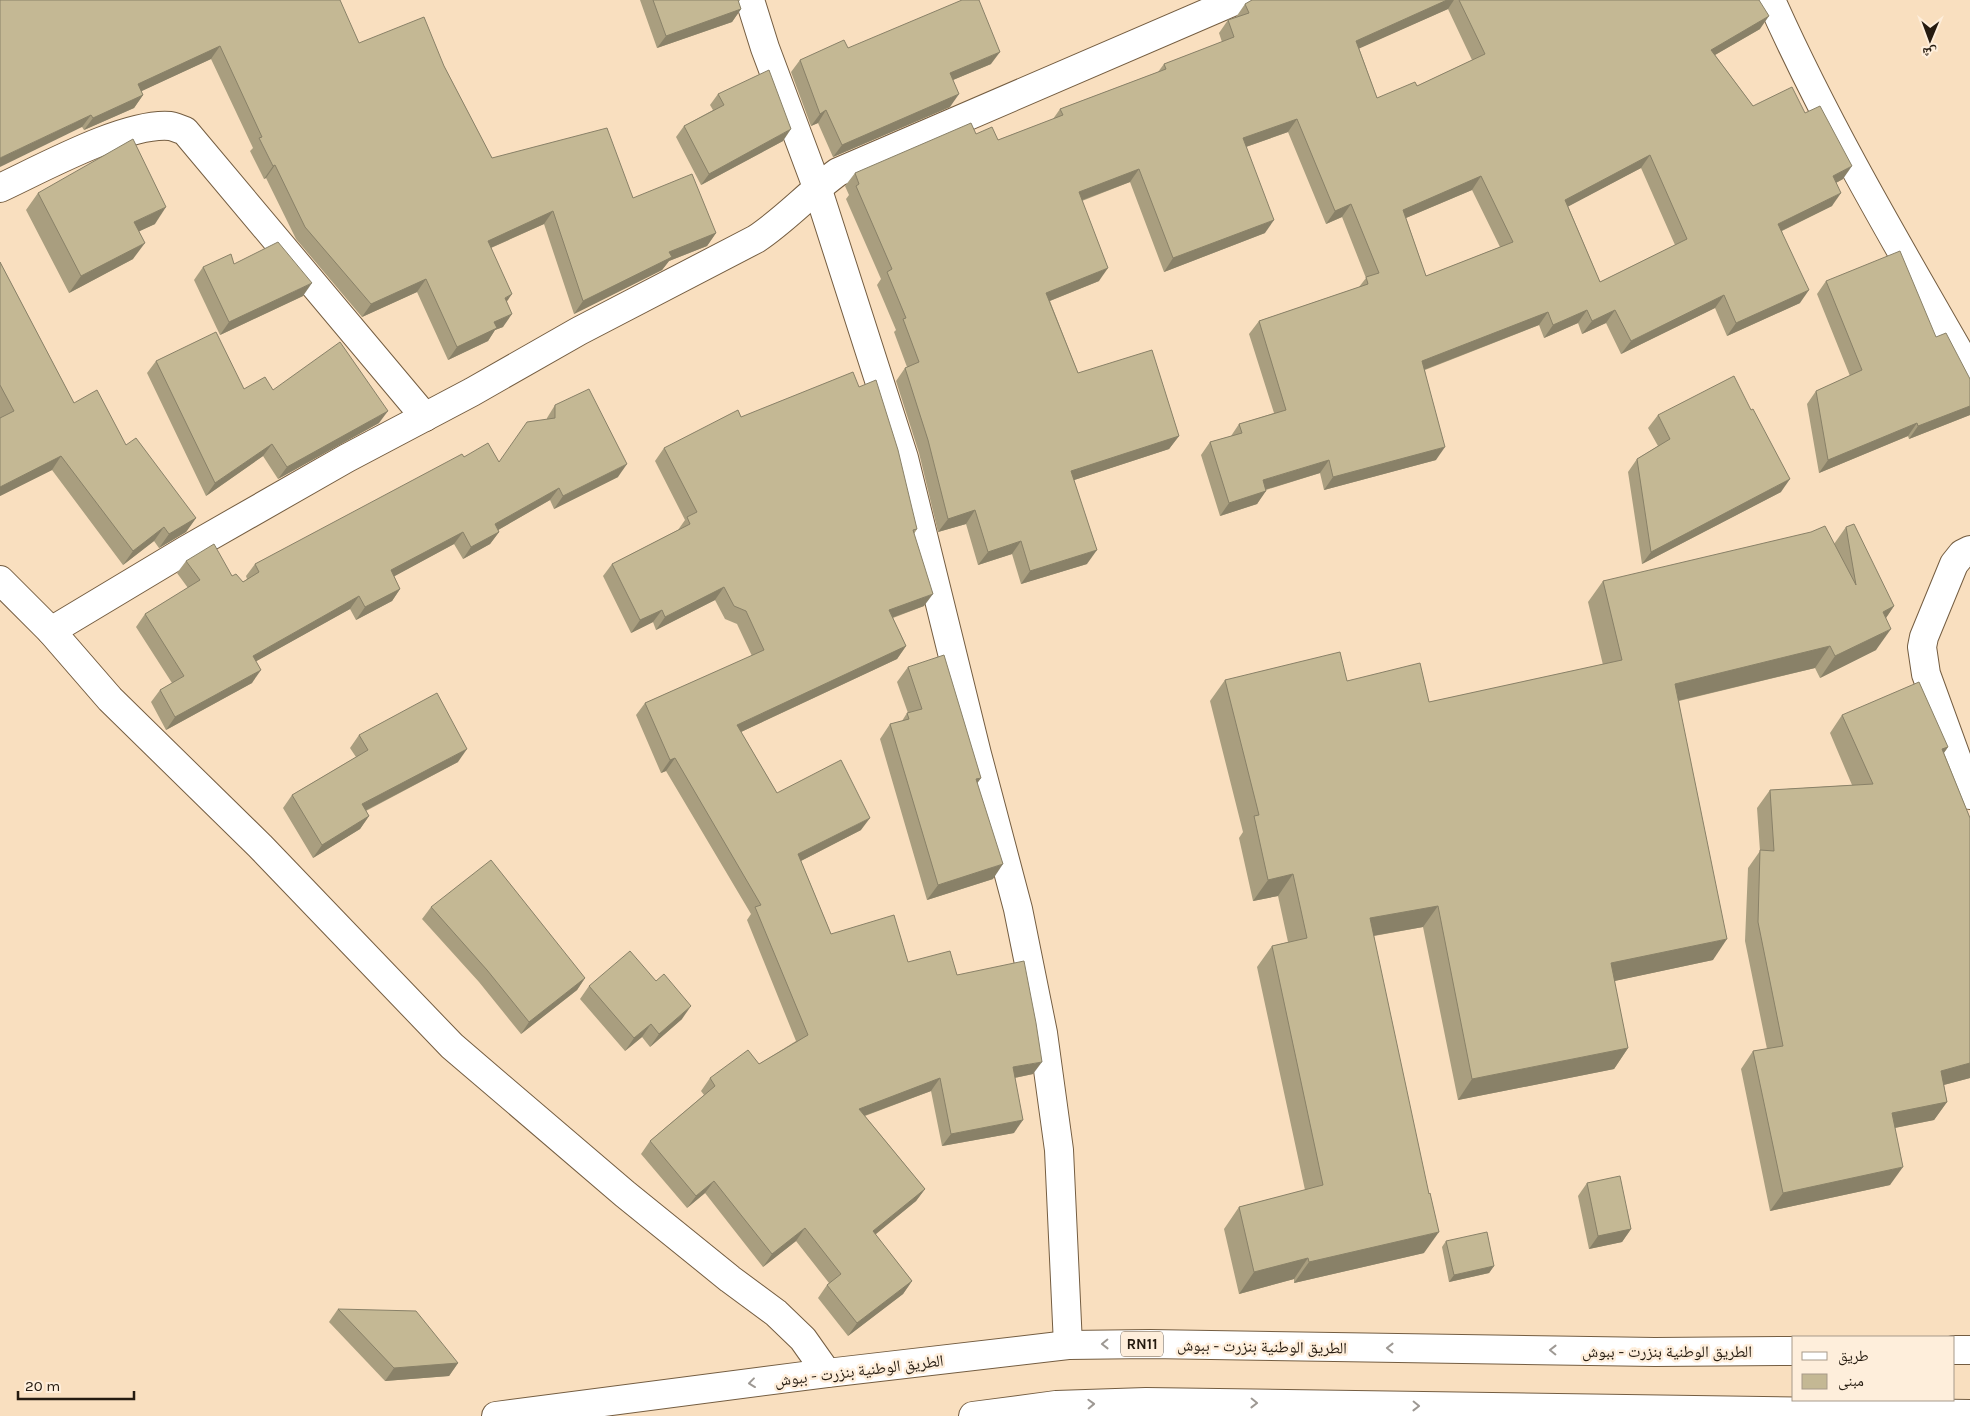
<svg xmlns="http://www.w3.org/2000/svg" width="1970" height="1416" font-family="Karla,'Noto Naskh Arabic',sans-serif">
	<style>
		.lines { fill: none; stroke-linecap: round; stroke-linejoin: round }
		.minor-casing { stroke: #745d41; stroke-width: 30 }
		.major-casing { stroke: #745d41; stroke-width: 30 }
		.minor { stroke: #fff; stroke-width: 28 }
		.major { stroke: #fff; stroke-width: 28 }
		.wall { fill: #a99e7f; fill-rule: evenodd }
		.shaded-wall { fill: #898168 }
		.building { fill: #c4b894; stroke: #898168; fill-rule: evenodd }
		.oneway { stroke: #9d9893 }
		.labels { text-anchor: middle; stroke-width: 5; stroke-linejoin: round; paint-order: stroke }
		.shield { fill: #feeedb; stroke: #665a4d; stroke-width: 1 }
		.shield-label { font-size: 15px; font-weight: bold; fill: #251b10 }
		.street-label { font-size: 16px; fill: #251b10; stroke: #feeedb }
	</style>
	<rect width="100%" height="100%" fill="#f9dfbf"/>
	<g class="lines">
		<g class="minor-casing">
			<g id="minor">
				<polyline points="750,0 765,48 817,187 904,458 977,754 1018,909 1043,1033 1059,1150 1068,1345"/>
				<path d="M1771,0C1828,128 1900,249 1970,371"/>
				<path d="M0,188C41,169 126,122 170,126C175,127 180,129 185,131L425,417"/>
				<polyline points="1970,550 1962,554 1954,564 1924,637 1922,647 1926,674 1970,795"/>
				<polyline points="0,580 51,631 110,699 260,846 452,1046 625,1194 730,1279 776,1313 803,1339 827,1373"/>
				<path d="M51,631L186,550L347,458L472,392L579,331L756,239C786,219 809,193 838,172L1237,0"/>
			</g>
		</g>
		<g class="major-casing">
			<g id="major">
				<polyline points="1954,1350 1970,1350"/>
				<polyline points="496,1416 827,1373 1068,1345 1150,1344 1655,1352 1794,1351"/>
				<polyline points="973,1416 1056,1405 1146,1402 1970,1414"/>
			</g>
		</g>
		<use href="#minor" class="minor"/>
		<use href="#major" class="major"/>
	</g>
	<g class="wall">
		<polygon points="0,0 359,43 444,66 492,158 633,198 716,233 707,246 669,261 662,270 574,314 544,224 491,248 507,302 503,327 495,330 488,341 448,360 417,292 362,317 296,239 266,178 264,179 250,151 253,148 211,59 141,91 143,95 134,108 84,130"/>
		<polygon points="640,0 740,0 738,3 741,9 732,22 657,48"/>
		<path d="M1252,0H1759L1760,29L1715,55L1753,106L1805,113L1843,179L1836,183L1832,206L1782,231L1800,303L1727,336L1715,308L1621,354L1606,323L1582,334L1578,323L1544,338L1539,325L1425,370L1436,460L1324,490L1320,473L1266,490L1257,504L1220,516L1201,455L1210,442L1231,436L1239,424L1274,413L1249,334L1259,321L1359,287L1366,278L1342,217L1326,224L1288,132L1246,147L1265,233L1164,272L1130,182L1082,201L1099,281L1050,301L1078,373L1179,436L1169,449L1074,480L1087,564L1021,584L1012,554L978,565L966,524L938,532L919,453L896,381L905,368L907,367L894,332L896,330L877,285L881,279L846,199L849,195L845,186L855,173L976,134L998,140L1053,119L1060,109L1158,72L1164,64L1222,42L1219,33L1228,20L1236,17L1245,4ZM1448,9L1472,60L1417,86L1377,98L1359,48ZM1641,168L1675,245L1600,282L1568,206ZM1472,190L1500,247L1426,276L1406,218Z"/>
		<polygon points="848,48 991,64 953,80 950,107 833,157 818,123 811,126 791,72 800,60"/>
		<polygon points="718,94 783,141 701,185 676,137 684,126 713,110 710,105"/>
		<polygon points="38,193 155,224 139,231 133,259 69,293 26,210"/>
		<polygon points="0,262 74,403 126,445 196,518 186,532 159,548 154,541 123,565 52,470 0,496"/>
		<polygon points="203,267 303,296 220,335 194,280"/>
		<polygon points="1826,281 1936,337 1970,379 1970,415 1909,439 1908,436 1819,473 1807,404 1816,391 1850,376 1817,294"/>
		<polygon points="156,361 244,389 273,390 379,423 278,479 263,456 206,496 147,373"/>
		<polygon points="555,405 618,477 554,509 550,500 498,530 499,532 490,544 463,559 454,544 394,576 400,589 392,601 356,620 350,609 256,661 252,683 166,730 151,702 160,690 172,683 136,627 145,614 188,588 177,573 186,561 232,576 243,582 247,579 246,576 255,564 464,457 499,462 547,419 547,418"/>
		<polygon points="1658,415 1781,492 1642,564 1628,472 1637,459 1658,446 1648,428"/>
		<polygon points="741,417 917,529 914,534 924,606 893,618 906,646 897,659 741,732 777,793 861,830 801,861 831,934 908,962 957,975 1033,1074 1015,1078 1014,1133 942,1146 931,1091 865,1116 925,1189 916,1201 875,1234 912,1281 903,1294 848,1336 818,1298 827,1285 829,1283 796,1241 763,1267 705,1193 687,1208 641,1154 650,1141 704,1095 701,1091 710,1078 759,1064 796,1041 747,920 751,914 666,771 661,773 636,715 645,703 752,656 737,624 725,619 715,600 656,630 653,622 631,633 603,576 612,564 678,530 685,520 655,461 664,448"/>
		<polygon points="1846,527 1894,606 1886,618 1876,650 1820,678 1815,668 1679,701 1713,960 1614,981 1628,1048 1614,1069 1458,1100 1423,927 1374,936 1424,1253 1294,1283 1294,1279 1239,1294 1224,1229 1239,1207 1305,1190 1257,967 1272,946 1288,942 1278,896 1253,901 1239,838 1243,832 1210,701 1225,680 1347,681 1429,702 1603,665 1588,602 1603,581 1834,544"/>
		<polygon points="908,667 981,778 977,783 993,879 927,900 880,739 890,724 902,721 907,713 908,713 897,682"/>
		<polygon points="1842,715 1948,747 1944,753 1970,818 1970,1078 1944,1085 1947,1102 1934,1120 1895,1128 1890,1185 1770,1211 1741,1069 1753,1051 1767,1049 1745,941 1748,868 1760,851 1757,808 1770,790 1852,785 1830,733"/>
		<polygon points="359,735 458,762 366,811 369,816 360,829 313,858 283,808 292,795 356,757 350,748"/>
		<polygon points="431,907 585,978 577,990 521,1034 479,982 422,919"/>
		<polygon points="589,986 682,1019 650,1047 642,1037 625,1051 580,999"/>
		<polygon points="1587,1183 1631,1229 1622,1242 1589,1249 1578,1196"/>
		<polygon points="1446,1241 1494,1266 1489,1273 1449,1282 1442,1247"/>
		<polygon points="338,1309 458,1363 449,1376 385,1381 329,1322"/>
	</g>
	<g class="shaded-wall">
		<polygon points="1447,0 1454,0 1448,9 1347,54 1356,41"/>
		<polygon points="741,9 732,22 657,48 666,36"/>
		<polygon points="1769,16 1760,29 1701,63 1711,50"/>
		<polygon points="220,46 211,59 129,97 138,84"/>
		<polygon points="1000,52 991,64 941,85 950,73"/>
		<polygon points="959,94 950,107 833,157 842,145"/>
		<polygon points="143,95 134,108 84,130 93,118"/>
		<polygon points="826,110 818,123 811,126 820,114"/>
		<polygon points="91,115 82,127 0,167 0,158"/>
		<polygon points="1297,119 1288,132 1234,151 1243,138"/>
		<polygon points="791,129 783,141 701,185 709,174"/>
		<polygon points="1650,155 1641,168 1556,213 1565,200"/>
		<polygon points="275,165 266,178 264,179 273,166"/>
		<polygon points="1852,166 1843,179 1824,189 1833,176"/>
		<polygon points="1139,169 1130,182 1069,205 1079,192"/>
		<polygon points="1481,176 1472,190 1394,223 1403,210"/>
		<polygon points="1841,193 1832,206 1769,237 1778,224"/>
		<polygon points="1351,204 1342,217 1326,224 1335,211"/>
		<polygon points="166,207 155,224 123,239 134,222"/>
		<polygon points="553,211 544,224 479,253 488,241"/>
		<polygon points="1274,220 1265,233 1164,272 1173,258"/>
		<polygon points="716,233 707,246 669,261 662,270 574,314 583,301 669,252"/>
		<polygon points="145,243 133,259 69,293 81,276"/>
		<polygon points="1108,268 1099,281 1037,306 1046,293"/>
		<polygon points="426,279 417,292 362,317 371,304"/>
		<polygon points="312,283 303,296 220,335 229,322"/>
		<polygon points="1809,290 1800,303 1727,336 1736,323"/>
		<polygon points="512,294 503,307 505,298"/>
		<polygon points="1724,295 1715,308 1621,354 1631,341"/>
		<polygon points="1587,310 1578,323 1544,338 1553,325"/>
		<polygon points="1615,310 1606,323 1582,334 1592,321"/>
		<polygon points="1548,312 1539,325 1413,374 1422,361"/>
		<polygon points="512,314 503,327 495,330 488,341 448,360 457,347 494,322"/>
		<polygon points="1970,406 1970,415 1909,439 1918,426"/>
		<polygon points="388,411 379,423 278,479 287,467"/>
		<polygon points="1917,423 1908,436 1819,473 1828,460"/>
		<polygon points="1179,436 1169,449 1062,484 1071,471"/>
		<polygon points="272,444 263,456 206,496 215,483"/>
		<polygon points="1445,447 1436,460 1324,490 1333,477"/>
		<polygon points="61,456 52,470 0,496 0,487"/>
		<polygon points="1329,460 1320,473 1254,493 1263,480"/>
		<polygon points="627,464 618,477 554,509 563,496"/>
		<polygon points="1790,479 1781,492 1642,564 1651,552"/>
		<polygon points="559,488 550,500 486,537 495,524"/>
		<polygon points="1266,491 1257,504 1220,516 1229,503"/>
		<polygon points="975,510 966,524 938,532 948,519"/>
		<polygon points="196,518 186,532 159,548 169,534"/>
		<polygon points="164,527 154,541 123,565 133,551"/>
		<polygon points="463,532 454,544 382,583 391,570"/>
		<polygon points="499,532 490,544 463,559 471,547"/>
		<polygon points="1021,541 1012,554 978,565 988,552"/>
		<polygon points="1097,550 1087,564 1021,584 1030,571"/>
		<polygon points="724,587 715,600 656,630 665,617"/>
		<polygon points="400,589 392,601 356,620 365,607"/>
		<polygon points="933,594 924,606 880,622 889,610"/>
		<polygon points="359,596 350,609 244,668 253,656"/>
		<polygon points="1894,606 1879,628 1883,612"/>
		<polygon points="662,610 653,622 631,633 640,620"/>
		<polygon points="1891,629 1876,650 1820,678 1835,656"/>
		<polygon points="906,646 897,659 728,738 737,725"/>
		<polygon points="1830,646 1815,668 1660,705 1675,684"/>
		<polygon points="261,670 252,683 166,730 175,717"/>
		<polygon points="1948,747 1935,765 1942,749"/>
		<polygon points="467,749 458,762 353,817 362,804"/>
		<polygon points="675,758 666,771 661,773 670,760"/>
		<polygon points="981,778 970,793 976,779"/>
		<polygon points="369,816 360,829 313,858 322,845"/>
		<polygon points="870,818 861,830 789,867 798,854"/>
		<polygon points="1003,864 993,879 927,900 938,885"/>
		<polygon points="1293,874 1278,896 1253,901 1268,880"/>
		<polygon points="1438,906 1423,927 1355,939 1370,918"/>
		<polygon points="1727,939 1713,960 1596,985 1611,963"/>
		<polygon points="585,978 577,990 521,1034 529,1022"/>
		<polygon points="691,1006 682,1019 650,1047 659,1034"/>
		<polygon points="651,1024 642,1037 625,1051 634,1038"/>
		<polygon points="1628,1048 1614,1069 1458,1100 1472,1079"/>
		<polygon points="1042,1062 1033,1074 1004,1080 1013,1067"/>
		<polygon points="1970,1063 1970,1078 1928,1089 1941,1071"/>
		<polygon points="940,1078 931,1091 850,1121 859,1109"/>
		<polygon points="1947,1102 1934,1120 1879,1131 1892,1113"/>
		<polygon points="1023,1120 1014,1133 942,1146 951,1134"/>
		<polygon points="1903,1167 1890,1185 1770,1211 1783,1193"/>
		<polygon points="714,1181 705,1193 687,1208 696,1196"/>
		<polygon points="925,1189 916,1201 864,1244 873,1231"/>
		<polygon points="805,1228 796,1241 763,1267 772,1254"/>
		<polygon points="1631,1229 1622,1242 1589,1249 1598,1236"/>
		<polygon points="1439,1232 1424,1253 1294,1283 1309,1262"/>
		<polygon points="1308,1258 1294,1279 1239,1294 1254,1272"/>
		<polygon points="1494,1266 1489,1273 1449,1282 1454,1275"/>
		<polygon points="912,1281 903,1294 848,1336 857,1323"/>
		<polygon points="458,1363 449,1376 385,1381 394,1368"/>
	</g>
	<g class="building">
		<polygon points="0,0 340,0 359,43 424,17 444,66 492,158 607,128 633,198 692,174 716,233 669,252 672,257 583,301 553,211 488,241 512,294 505,298 512,314 494,322 497,328 457,347 426,279 371,304 305,227 275,165 273,166 259,138 262,137 220,46 138,84 143,95 93,118 91,115 0,158"/>
		<polygon points="653,0 738,0 741,9 666,36"/>
		<polygon points="962,0 979,0 1000,52 950,73 959,94 842,145 826,110 820,114 800,60 844,40 848,48"/>
		<path d="M1252,0H1447L1356,41L1377,98L1415,82L1417,86L1485,54L1459,0H1759L1769,16L1711,50L1753,106L1792,87L1805,113L1820,106L1852,166L1833,176L1841,193L1778,224L1809,290L1736,323L1724,295L1631,341L1615,310L1592,321L1587,310L1553,325L1548,312L1422,361L1445,447L1333,477L1329,460L1263,480L1266,491L1229,503L1210,442L1242,433L1239,424L1286,410L1259,321L1368,284L1366,277L1379,273L1351,204L1335,211L1297,119L1243,138L1274,220L1173,258L1139,169L1079,192L1108,268L1046,293L1078,373L1152,350L1179,436L1071,471L1097,550L1030,571L1021,541L988,552L975,510L948,519L928,440L905,368L919,362L903,319L906,318L887,272L892,269L856,186L859,184L855,173L971,123L976,134L992,127L998,140L1063,115L1060,109L1166,69L1164,64L1234,37L1228,20L1249,13L1245,4ZM1650,155L1687,239L1600,282L1565,200ZM1481,176L1513,242L1426,276L1403,210Z"/>
		<polygon points="769,70 791,129 709,174 684,126 724,105 718,94"/>
		<polygon points="133,139 166,207 134,222 145,243 81,276 38,193"/>
		<polygon points="278,242 312,283 229,322 203,267 231,254 234,264"/>
		<polygon points="1900,251 1936,337 1946,333 1970,379 1970,406 1918,426 1917,423 1828,460 1816,391 1862,370 1826,281"/>
		<polygon points="0,262 74,403 97,390 126,445 136,438 196,518 169,534 164,527 133,551 61,456 0,487 0,418 14,411 0,385"/>
		<polygon points="216,332 244,389 265,377 273,390 340,342 388,411 287,467 272,444 215,483 156,361"/>
		<polygon points="853,372 859,387 876,380 898,450 917,529 913,530 933,594 889,610 906,646 737,725 777,793 841,760 870,818 798,854 831,934 894,915 908,962 950,951 957,975 1024,961 1036,1023 1042,1062 1013,1067 1023,1120 951,1134 940,1078 859,1109 925,1189 873,1231 912,1281 857,1323 827,1285 841,1274 805,1228 772,1254 714,1181 696,1196 650,1141 715,1086 710,1078 748,1050 759,1064 808,1035 755,907 761,905 675,758 670,760 645,703 764,650 746,611 734,606 724,587 665,617 662,610 640,620 612,564 690,524 687,517 697,512 664,448 738,410 741,417"/>
		<polygon points="1734,376 1751,410 1753,409 1790,479 1651,552 1637,459 1670,439 1658,415"/>
		<polygon points="589,389 627,464 563,496 559,488 495,524 499,532 471,547 463,532 391,570 400,589 365,607 359,596 253,656 261,670 175,717 160,690 184,676 145,614 200,580 186,561 214,544 232,576 236,574 243,582 259,572 255,564 462,454 464,457 488,443 499,462 527,422 555,418 555,405"/>
		<polygon points="1854,524 1894,606 1883,612 1891,629 1835,656 1830,646 1675,684 1727,939 1611,963 1628,1048 1472,1079 1438,906 1370,918 1429,1194 1430,1193 1439,1232 1309,1262 1308,1258 1254,1272 1239,1207 1323,1185 1272,946 1307,938 1293,874 1268,880 1254,816 1259,815 1225,680 1340,652 1347,681 1420,663 1429,702 1622,660 1603,581 1811,532 1825,526 1856,585 1846,527"/>
		<polygon points="944,655 981,778 976,779 1003,864 938,885 890,724 909,719 907,713 922,709 908,667"/>
		<polygon points="1919,682 1948,747 1942,749 1970,818 1970,1063 1941,1071 1947,1102 1892,1113 1903,1167 1783,1193 1753,1051 1783,1046 1758,922 1760,850 1774,851 1770,790 1873,784 1842,715"/>
		<polygon points="437,693 467,749 362,804 369,816 322,845 292,795 368,750 359,735"/>
		<polygon points="491,860 585,978 529,1022 487,970 431,907"/>
		<polygon points="630,951 656,981 664,974 691,1006 659,1034 651,1024 634,1038 589,986"/>
		<polygon points="1620,1176 1631,1229 1598,1236 1587,1183"/>
		<polygon points="1487,1232 1494,1266 1454,1275 1446,1241"/>
		<polygon points="338,1309 416,1311 458,1363 394,1368"/>
	</g>
	<defs><path id="oneway-chevron" d="M-2-3.5L2.5 0L-2 3.5" fill="none" stroke-width="1.6" stroke-linecap="round" stroke-linejoin="round" transform="scale(1.25)"/></defs>
	<g class="oneway">
		<use href="#oneway-chevron" transform="translate(1105 1344) rotate(179)"/>
		<use href="#oneway-chevron" transform="translate(1390 1348) rotate(-179)"/>
		<use href="#oneway-chevron" transform="translate(1553 1350) rotate(-179)"/>
		<use href="#oneway-chevron" transform="translate(752 1383) rotate(173)"/>
		<use href="#oneway-chevron" transform="translate(1254 1403) rotate(1)"/>
		<use href="#oneway-chevron" transform="translate(1091 1404) rotate(-2)"/>
		<use href="#oneway-chevron" transform="translate(1416 1406) rotate(1)"/>
	</g>
	<g class="labels">
		<rect class="shield" x="1121" y="1331.5" width="42" height="25" rx="4"/>
		<g class="shield-label">
			<text x="1142" y="1349">RN11</text>
		</g>
		<g class="street-label">
			<text transform="translate(1262 1346) rotate(1)" y="6">الطريق الوطنية بنزرت - ببوش</text>
			<text x="1667" y="1357">الطريق الوطنية بنزرت - ببوش</text>
			<text transform="translate(859 1370) rotate(-7)" y="6">الطريق الوطنية بنزرت - ببوش</text>
		</g>
	</g>
	<rect x="1792" y="1336" width="162" height="65" fill="#feeedb" stroke="#a79a8a"/>
	<rect x="1802" y="1352" width="25" height="8" fill="#ffffff" stroke="#a79a8a"/>
	<text x="1838" y="1361" font-size="15" fill="#251b10">طريق</text>
	<rect x="1802" y="1374" width="25" height="15" fill="#c4b894" stroke="#a79a8a"/>
	<text x="1838" y="1386" font-size="15" fill="#251b10">مبنى</text>
	<g transform="translate(1930 40) rotate(181)" stroke="#feeedb" stroke-width="4" paint-order="stroke">
	<path d="M0-4L9 19L0 12L-9 19Z" fill="#251b10"/>
	<text y="-8" font-size="14" font-weight="bold" text-anchor="middle" fill="#251b10">ش</text>
	</g>
	<path d="M18 1391v8h116v-8" fill="none" stroke="#251b10" stroke-width="2.5"/>
	<text x="25" y="1391" font-size="15" fill="#251b10" stroke="#feeedb" stroke-width="4" paint-order="stroke">20 m</text>
</svg>
